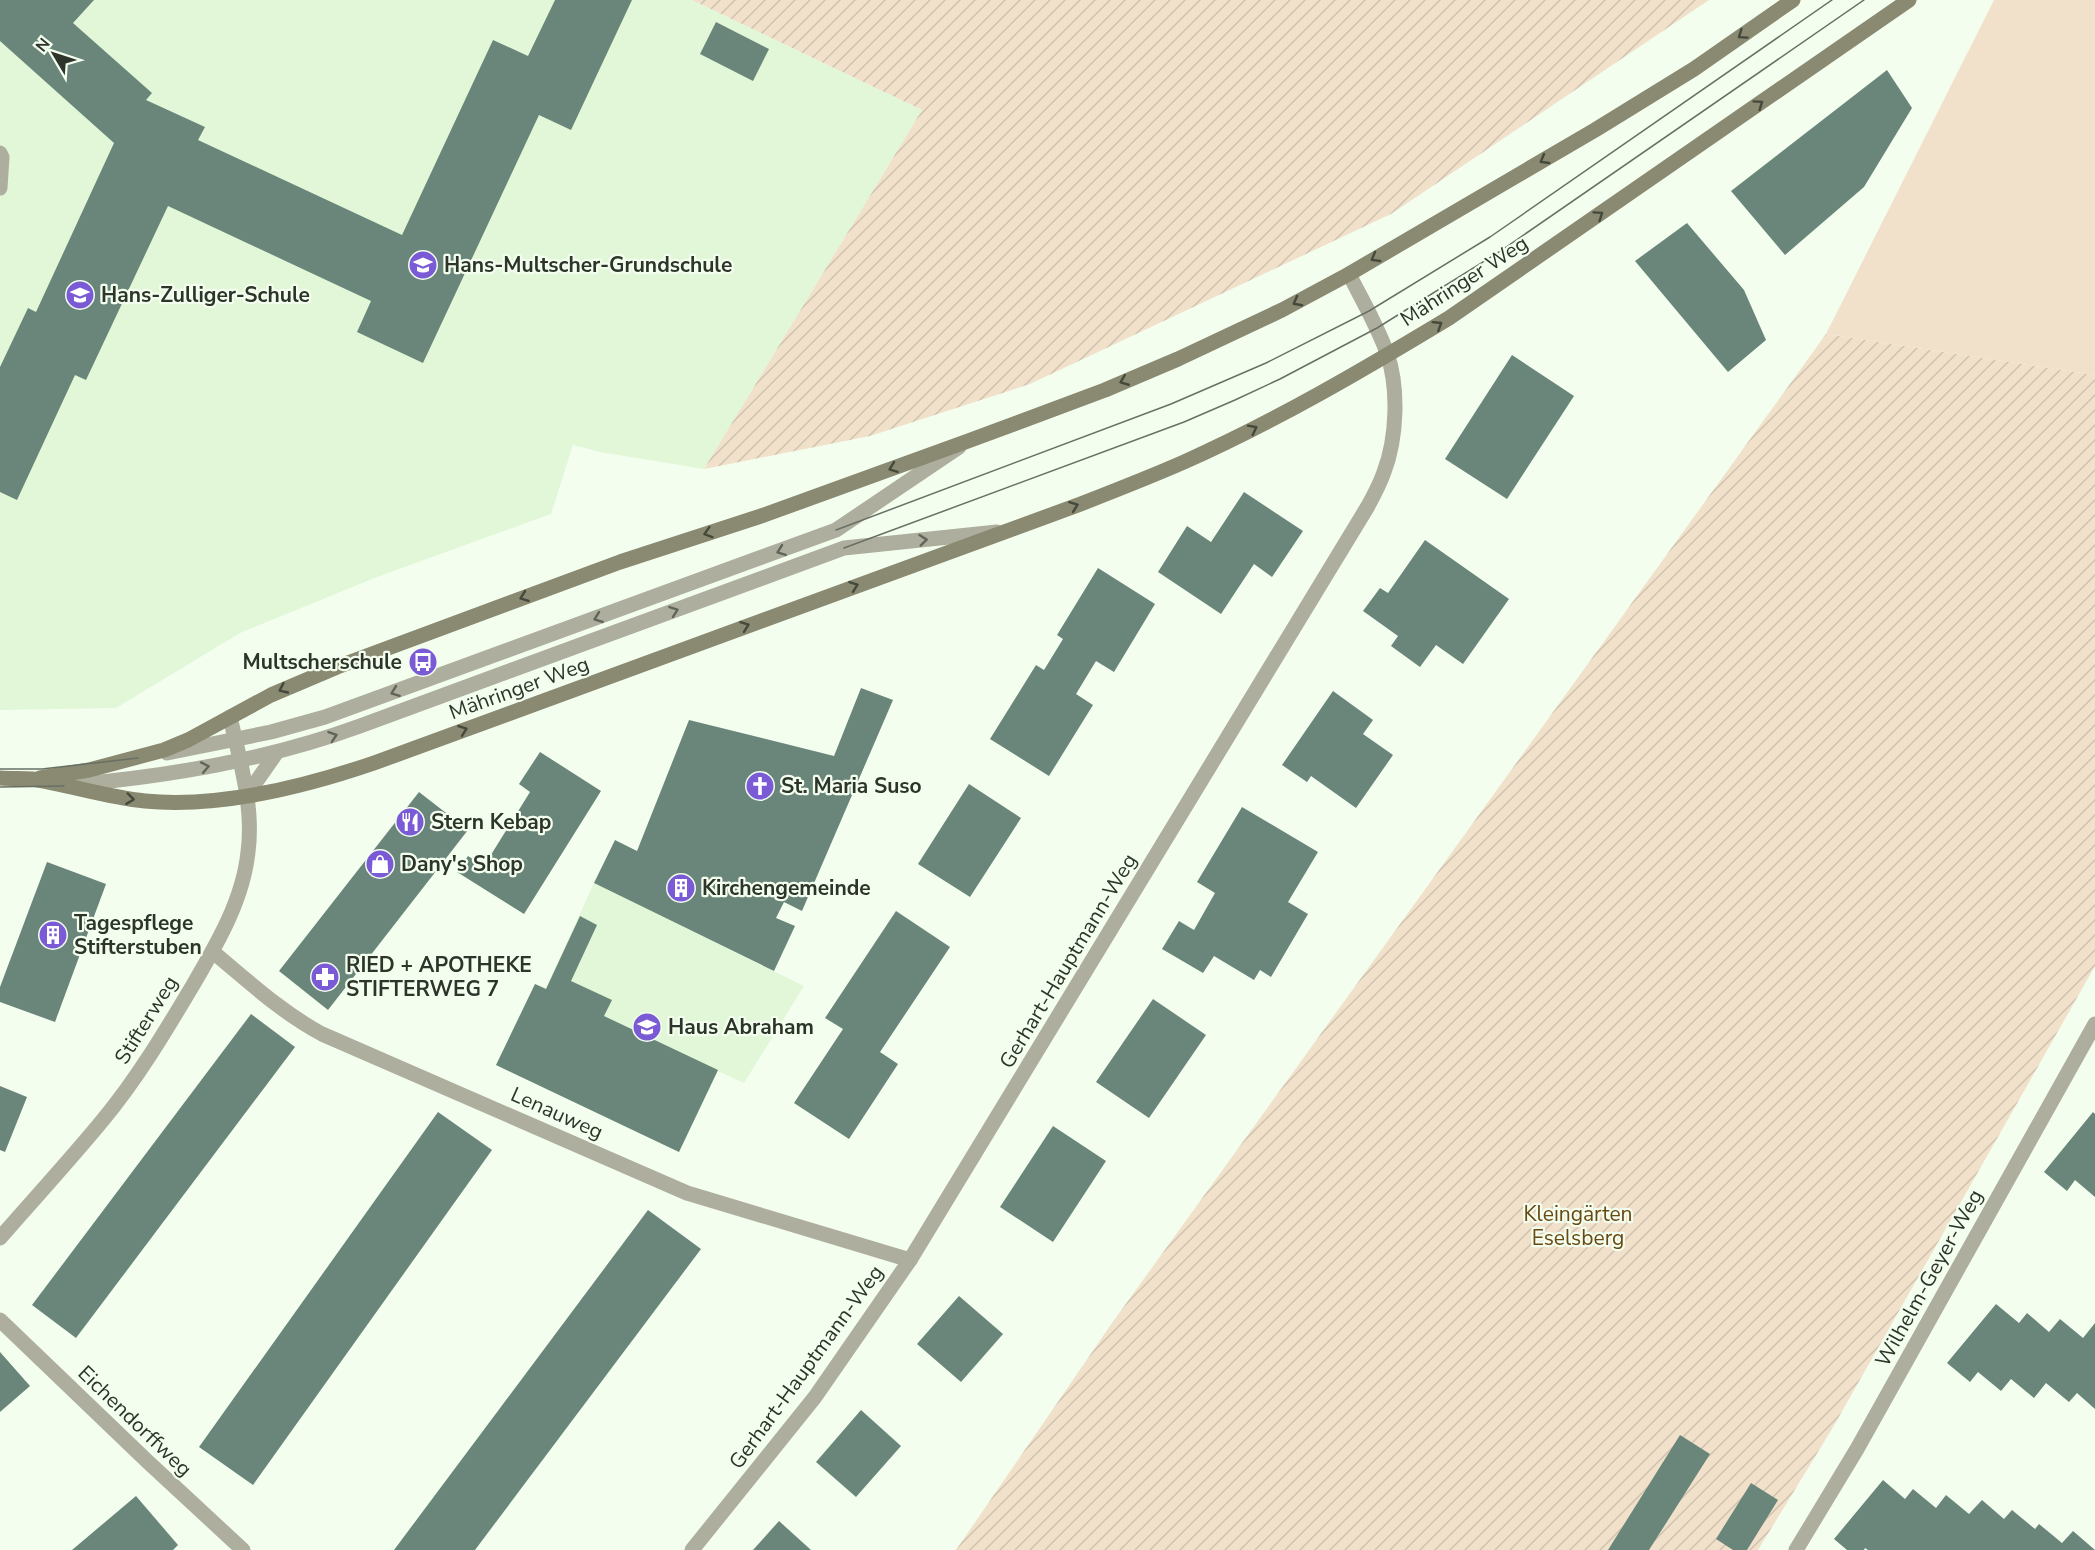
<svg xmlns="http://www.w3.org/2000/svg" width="2095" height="1550" font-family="'Nunito Sans',sans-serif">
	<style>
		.built { fill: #e1f7d8 }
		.grass { fill: #f1e1ca }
		.garden { fill: url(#garden-furrows) }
		.building { fill: #6a867a }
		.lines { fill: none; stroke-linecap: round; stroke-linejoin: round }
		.lane { stroke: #aeae9e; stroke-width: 15 }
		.street { stroke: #aeae9e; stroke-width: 15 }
		.secondary { stroke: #8a8971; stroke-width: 15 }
		.tram { stroke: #687065; stroke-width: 1.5 }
		.oneway { stroke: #44493c }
		.oneway2 { stroke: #616558 }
		.labels { text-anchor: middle; stroke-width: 4.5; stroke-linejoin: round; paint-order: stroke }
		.poi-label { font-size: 21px; font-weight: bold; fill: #2d342a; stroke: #f3feef; text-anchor: start }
		.street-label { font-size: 21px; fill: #2d342a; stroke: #f3feef }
		.park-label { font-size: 21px; fill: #694811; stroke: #f3feef }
	</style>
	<defs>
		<pattern id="garden-furrows" width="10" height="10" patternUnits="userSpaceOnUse" patternTransform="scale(1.5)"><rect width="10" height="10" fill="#f1e1ca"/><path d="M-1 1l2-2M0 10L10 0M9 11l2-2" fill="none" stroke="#cfc2ae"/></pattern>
	</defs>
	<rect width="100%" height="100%" fill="#f3feef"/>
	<g class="built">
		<polygon points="0,0 692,0 922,110 704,469 600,452 573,445 551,514 377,577 240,633 116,708 0,710"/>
		<polygon points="594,883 804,986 744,1083 718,1071 679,1152 496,1065 535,984 546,988"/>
	</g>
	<polygon class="grass" points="1994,0 2095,0 2095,375 1826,334"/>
	<g class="garden">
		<polygon points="692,0 1709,0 1391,214 1030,384 870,436 704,469 922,110"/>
		<polygon points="1826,334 2095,375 2095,966 1832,1429 1758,1550 956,1550 1112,1323"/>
	</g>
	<g class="building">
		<polygon points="0,0 94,0 73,23 152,93 146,100 205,127 198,140 402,235 493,40 528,56 555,0 632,0 571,130 539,115 423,363 357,332 371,301 168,206 86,380 75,375 17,500 0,492 0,367 28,308 36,312 114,143 0,41"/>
		<polygon points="716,22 769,49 753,81 700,54"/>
		<polygon points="1887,70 1912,108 1864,187 1785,255 1731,191"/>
		<polygon points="1687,223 1744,290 1766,340 1728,372 1635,261"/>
		<polygon points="1512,355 1574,396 1507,499 1445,459"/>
		<polygon points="1244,492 1303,531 1272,577 1254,564 1221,614 1158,572 1187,526 1211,542"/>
		<polygon points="1425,540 1509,599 1463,664 1436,645 1420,667 1391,646 1398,636 1363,611 1380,588 1388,593"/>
		<polygon points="1098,568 1155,604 1114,672 1096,661 1076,694 1093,705 1049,776 990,739 1036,665 1044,670 1063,639 1057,635"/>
		<polygon points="861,688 893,700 802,911 784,902 776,918 795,926 774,971 594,883 615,840 637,851 689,720 834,756"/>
		<polygon points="1333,691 1373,720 1363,734 1393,755 1356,808 1311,776 1307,782 1282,765"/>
		<polygon points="540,752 601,791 524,914 457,872 468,856 484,866 530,792 519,784"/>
		<polygon points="969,784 1021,818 970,897 918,864"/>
		<polygon points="419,792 468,830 328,1010 279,971"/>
		<polygon points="1242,807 1318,852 1288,902 1308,914 1271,977 1260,970 1254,980 1214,956 1203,973 1162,949 1179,921 1194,930 1215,893 1197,882"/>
		<polygon points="47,862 106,884 55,1022 0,1002 0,987"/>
		<polygon points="896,911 950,947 880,1052 898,1064 849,1139 794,1103 843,1029 825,1018"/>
		<polygon points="580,916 597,925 571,981 612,1000 604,1016 718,1070 679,1152 496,1065 535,984 546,989"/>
		<polygon points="1153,999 1206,1035 1149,1118 1096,1082"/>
		<polygon points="251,1014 295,1047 76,1338 32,1305"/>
		<polygon points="0,1086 27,1097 5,1152 0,1150"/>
		<polygon points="438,1112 492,1150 253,1485 199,1447"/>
		<polygon points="2093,1112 2095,1114 2095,1197 2075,1180 2067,1191 2044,1172"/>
		<polygon points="1053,1126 1106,1161 1053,1242 1000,1207"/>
		<polygon points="648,1210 701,1249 475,1550 394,1550"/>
		<polygon points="959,1296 1003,1334 961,1382 917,1344"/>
		<polygon points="1996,1304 2019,1323 2027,1313 2049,1332 2060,1319 2083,1338 2095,1323 2095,1409 2077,1393 2069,1402 2046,1383 2034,1398 2011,1379 2001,1391 1978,1372 1970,1382 1947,1363"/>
		<polygon points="0,1352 30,1386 0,1412"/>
		<polygon points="861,1410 901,1446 856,1497 816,1462"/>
		<polygon points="1680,1435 1710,1454 1649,1550 1608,1550"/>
		<polygon points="1883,1480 1905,1499 1913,1489 1936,1508 1946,1495 1969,1514 1982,1500 2004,1519 2012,1510 2035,1529 2039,1524 2062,1543 2073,1531 2095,1550 1868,1550 1865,1548 1864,1550 1847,1550 1834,1539"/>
		<polygon points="1751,1483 1778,1500 1747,1550 1733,1550 1716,1539"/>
		<polygon points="136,1496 178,1545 173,1550 72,1550"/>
		<polygon points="779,1521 811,1550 753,1550"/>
	</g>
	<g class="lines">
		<g class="lane">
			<polyline points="0,153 2,157 0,188"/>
			<polyline points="167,753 271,732 325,717 836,530 959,447"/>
			<path d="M71,785C169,776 267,760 360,726L844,548L997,532"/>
			<polyline points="247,795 277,752"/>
		</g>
		<g class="street">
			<path d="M213,952C248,981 281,1012 322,1034L687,1193L910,1260"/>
			<path d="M0,1238C34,1199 69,1161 102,1121C137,1079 165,1032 193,985C217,944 243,900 248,852C254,807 240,761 230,717"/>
			<polyline points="0,1320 147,1461 243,1550"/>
			<path d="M692,1550L815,1397L910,1260L1368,506C1374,495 1380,484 1384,472C1397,438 1399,388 1387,353C1377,325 1362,300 1349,274"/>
			<polyline points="1796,1550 1857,1449 2095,1024"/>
		</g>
		<g class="secondary">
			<path d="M0,778C11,779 22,778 32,779C70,785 106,797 145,801C219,808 304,787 374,763L1078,505C1114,491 1150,477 1184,462C1276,421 1363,370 1449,318L1909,0"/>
			<polyline points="40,778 89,770 164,750 188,740 271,695 337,667 620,562 764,515 968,441 1105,390 1178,359 1282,310 1349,274 1595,130 1694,69 1793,0"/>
		</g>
		<g class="tram">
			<polyline points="836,530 1171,404 1266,363 1369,311 1490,237 1832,0"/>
			<polyline points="844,548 1184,422 1235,400 1280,379 1377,328 1499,252 1864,0"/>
			<polyline points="0,769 42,769 138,758"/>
			<polyline points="0,787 64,786"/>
		</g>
	</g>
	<defs><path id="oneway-chevron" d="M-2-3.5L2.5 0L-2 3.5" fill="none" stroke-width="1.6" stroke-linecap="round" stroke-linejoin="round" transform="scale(1.5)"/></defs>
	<g class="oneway">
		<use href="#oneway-chevron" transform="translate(1742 35) rotate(145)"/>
		<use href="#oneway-chevron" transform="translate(1759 104) rotate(-35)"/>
		<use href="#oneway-chevron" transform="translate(1544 160) rotate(150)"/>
		<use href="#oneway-chevron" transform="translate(1599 215) rotate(-35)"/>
		<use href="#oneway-chevron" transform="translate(1375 258) rotate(150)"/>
		<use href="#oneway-chevron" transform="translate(1297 302) rotate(152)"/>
		<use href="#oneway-chevron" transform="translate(1438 325) rotate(-32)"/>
		<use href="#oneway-chevron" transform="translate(1124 381) rotate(158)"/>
		<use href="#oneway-chevron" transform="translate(1253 429) rotate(-27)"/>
		<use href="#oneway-chevron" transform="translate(893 468) rotate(160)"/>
		<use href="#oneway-chevron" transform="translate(1074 506) rotate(-21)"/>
		<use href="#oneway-chevron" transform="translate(708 533) rotate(163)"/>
		<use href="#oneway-chevron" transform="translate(854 586) rotate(-20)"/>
		<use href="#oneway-chevron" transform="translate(524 597) rotate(160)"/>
		<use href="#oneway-chevron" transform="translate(745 626) rotate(-20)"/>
		<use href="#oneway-chevron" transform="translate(283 689) rotate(155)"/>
		<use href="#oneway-chevron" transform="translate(463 730) rotate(-20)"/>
		<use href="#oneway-chevron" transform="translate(130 799) rotate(7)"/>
	</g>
	<g class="oneway2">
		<use href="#oneway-chevron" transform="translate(923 540) rotate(-6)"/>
		<use href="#oneway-chevron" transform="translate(781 551) rotate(160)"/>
		<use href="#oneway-chevron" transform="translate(674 611) rotate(-20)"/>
		<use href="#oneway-chevron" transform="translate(598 618) rotate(160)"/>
		<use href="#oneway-chevron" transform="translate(395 692) rotate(160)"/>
		<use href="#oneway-chevron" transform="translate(333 736) rotate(-19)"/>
		<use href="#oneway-chevron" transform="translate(205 767) rotate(-11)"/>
	</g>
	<defs>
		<g id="school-disc" transform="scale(1.5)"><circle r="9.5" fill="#7a5bd5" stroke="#f3feef"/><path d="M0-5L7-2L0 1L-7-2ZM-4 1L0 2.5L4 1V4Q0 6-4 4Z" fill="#fff"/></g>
		<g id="bus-disc" transform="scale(1.5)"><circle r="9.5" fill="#7a5bd5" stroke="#f3feef"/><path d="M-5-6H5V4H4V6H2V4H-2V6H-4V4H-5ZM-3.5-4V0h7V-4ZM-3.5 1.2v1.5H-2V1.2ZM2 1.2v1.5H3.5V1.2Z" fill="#fff"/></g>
		<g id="church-disc" transform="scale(1.5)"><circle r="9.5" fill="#7a5bd5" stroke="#f3feef"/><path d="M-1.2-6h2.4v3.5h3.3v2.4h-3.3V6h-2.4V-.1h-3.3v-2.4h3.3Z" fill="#fff"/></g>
		<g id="restaurant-disc" transform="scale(1.5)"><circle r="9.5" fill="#7a5bd5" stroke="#f3feef"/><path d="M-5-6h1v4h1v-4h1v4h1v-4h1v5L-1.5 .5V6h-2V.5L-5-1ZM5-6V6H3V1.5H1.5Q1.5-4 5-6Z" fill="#fff"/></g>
		<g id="shop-disc" transform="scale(1.5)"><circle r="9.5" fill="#7a5bd5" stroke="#f3feef"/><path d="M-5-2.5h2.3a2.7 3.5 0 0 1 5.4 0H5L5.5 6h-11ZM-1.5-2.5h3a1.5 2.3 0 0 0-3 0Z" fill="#fff"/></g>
		<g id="building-disc" transform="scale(1.5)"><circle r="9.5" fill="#7a5bd5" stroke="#f3feef"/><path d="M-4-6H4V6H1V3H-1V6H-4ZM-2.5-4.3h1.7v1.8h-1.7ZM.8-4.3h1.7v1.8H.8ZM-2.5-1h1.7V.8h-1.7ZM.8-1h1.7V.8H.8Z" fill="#fff"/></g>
		<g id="pharmacy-disc" transform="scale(1.5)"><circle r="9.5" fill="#7a5bd5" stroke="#f3feef"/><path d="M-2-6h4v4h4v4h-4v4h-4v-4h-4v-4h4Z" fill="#fff"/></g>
	</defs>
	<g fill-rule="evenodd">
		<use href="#school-disc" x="423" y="265"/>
		<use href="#school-disc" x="80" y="295"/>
		<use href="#bus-disc" x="423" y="662"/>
		<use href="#church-disc" x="760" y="786"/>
		<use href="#restaurant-disc" x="410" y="822"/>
		<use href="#shop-disc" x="380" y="864"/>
		<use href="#building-disc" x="681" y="888"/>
		<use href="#building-disc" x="53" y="935"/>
		<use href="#pharmacy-disc" x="325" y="977"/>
		<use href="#school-disc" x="647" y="1027"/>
	</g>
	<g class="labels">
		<g class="poi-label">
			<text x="444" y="272">Hans-Multscher-Grundschule</text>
			<text x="101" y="302">Hans-Zulliger-Schule</text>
			<text x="402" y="669" text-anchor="end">Multscherschule</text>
			<text x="781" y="793">St. Maria Suso</text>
			<text x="431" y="829">Stern Kebap</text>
			<text x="401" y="871">Dany's Shop</text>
			<text x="702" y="895">Kirchengemeinde</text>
			<text x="74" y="930">Tagespflege<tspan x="74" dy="24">Stifterstuben</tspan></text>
			<text x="346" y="972">RIED + APOTHEKE<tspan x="346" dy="24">STIFTERWEG 7</tspan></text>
			<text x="668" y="1034">Haus Abraham</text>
		</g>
		<g class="street-label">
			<text transform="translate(1464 281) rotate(-33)" y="7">Mähringer Weg</text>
			<text transform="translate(519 688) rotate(-20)" y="7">Mähringer Weg</text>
			<text transform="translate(1068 961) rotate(-59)" y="7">Gerhart-Hauptmann-Weg</text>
			<text transform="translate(146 1020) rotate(-58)" y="7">Stifterweg</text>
			<text transform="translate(557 1113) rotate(24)" y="7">Lenauweg</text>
			<text transform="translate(1929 1278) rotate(-61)" y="7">Wilhelm-Geyer-Weg</text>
			<text transform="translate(806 1367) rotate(-54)" y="7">Gerhart-Hauptmann-Weg</text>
			<text transform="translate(135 1421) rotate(44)" y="7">Eichendorffweg</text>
		</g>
		<g class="park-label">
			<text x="1578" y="1221">Kleingärten<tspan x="1578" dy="24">Eselsberg</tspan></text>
		</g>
	</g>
	<g transform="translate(54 54) rotate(309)" stroke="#f3feef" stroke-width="4.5" paint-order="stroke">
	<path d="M0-4.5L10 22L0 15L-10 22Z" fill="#2d342a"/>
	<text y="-9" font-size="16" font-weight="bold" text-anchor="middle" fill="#2d342a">N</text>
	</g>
</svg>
